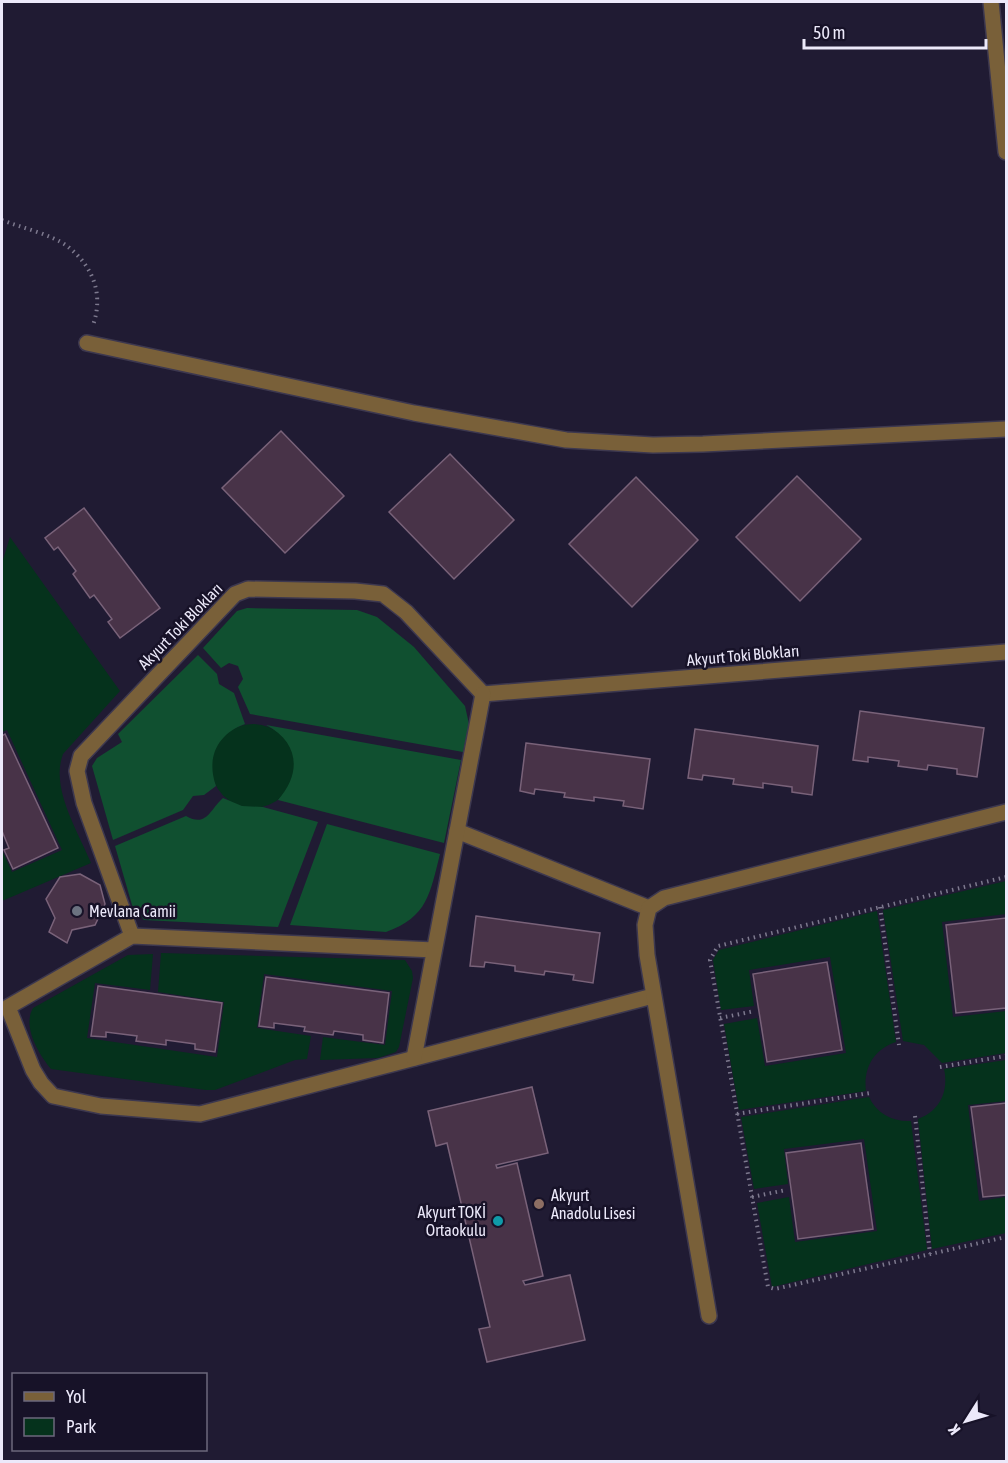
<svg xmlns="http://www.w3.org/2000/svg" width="1008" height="1463" font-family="'Asap Condensed',sans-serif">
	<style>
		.green { fill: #05321c }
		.forest { fill: #105030 }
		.building { fill: #483348; stroke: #796279; stroke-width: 1.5 }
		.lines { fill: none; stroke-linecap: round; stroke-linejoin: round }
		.minor-casing { stroke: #3d384f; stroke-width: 18 }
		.path { stroke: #7d798e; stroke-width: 4; stroke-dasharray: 1.5 4.5; stroke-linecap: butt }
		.minor { stroke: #796039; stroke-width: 15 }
		.worship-dot { fill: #6b7280; stroke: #171228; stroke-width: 2 }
		.education-dot { fill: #8d6e63; stroke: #171228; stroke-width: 2 }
		.culture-dot { fill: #0f9aa8; stroke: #171228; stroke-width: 2 }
		.labels { text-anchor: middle; stroke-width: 5; stroke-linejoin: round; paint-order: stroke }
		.street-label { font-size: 16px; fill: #ece9fa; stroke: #171228 }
		.poi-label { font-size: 16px; fill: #ece9fa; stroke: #171228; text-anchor: start }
	</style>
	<rect width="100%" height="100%" fill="#201b33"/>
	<g class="green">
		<path d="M10,537L120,691L63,754C50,788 78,831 91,863L2,901V850L12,872L62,850L7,730L2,732V563Z"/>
		<circle cx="253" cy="766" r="42"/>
		<polygon points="1006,881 1006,914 942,922 953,1017 1006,1011 1006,1053 942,1063 924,1045 903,1041 883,910"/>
		<path d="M877,911L896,1042C874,1049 863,1068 866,1091L739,1110L724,1024L757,1018L765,1066L846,1053L830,957L749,970L754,1006L721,1010L713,960L719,950Z"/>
		<path d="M161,953L405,960L412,971L413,978L399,1047L396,1052L378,1058L320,1060L323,1037L385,1045L392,991L264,974L257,1028L311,1036L307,1059L295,1060L215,1090H206L51,1069C39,1054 22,1027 33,1008L128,955L153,954L150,990L95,983L87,1038L217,1057L224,1002L158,992Z"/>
		<path d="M1006,1060V1101L968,1105L979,1201L1006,1197V1233L932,1249L918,1119C940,1111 949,1091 944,1069Z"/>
		<path d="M869,1097C877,1114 893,1122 911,1121L927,1250L772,1287L757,1203L789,1197L795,1242L877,1231L864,1139L784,1149L788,1184L754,1189L741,1117Z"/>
	</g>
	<g class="forest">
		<polygon points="247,608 357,610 377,617 414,647 465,706 469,724 463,752 250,714 238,687 243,679 238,666 229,663 221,668 203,648 237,611"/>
		<path d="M198,655L217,674L219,684L234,693L245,724C217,734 206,758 216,786L204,795L193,796L183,810L113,840L92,766L97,758L122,742L118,734Z"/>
		<path d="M266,725L461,760L444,843L278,800C302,773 299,742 266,725Z"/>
		<path d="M223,798L242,806L263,807L318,822L278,927L144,920L132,905L115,846L186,816C207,828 210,809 223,798Z"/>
		<path d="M327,824L440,854C430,893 428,917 386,932L290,925Z"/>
	</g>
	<g class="building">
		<polygon points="281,431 344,496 285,553 222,488"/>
		<polygon points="450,454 514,520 454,579 389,512"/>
		<polygon points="797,476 861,539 800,601 736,537"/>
		<polygon points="636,477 698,540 632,607 569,544"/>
		<polygon points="84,508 160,608 120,638 108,622 112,619 94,595 90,598 73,574 76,571 58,547 54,550 45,538"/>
		<polygon points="860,711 984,728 977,777 957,774 957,769 928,765 927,770 898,766 899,761 868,757 868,762 853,760"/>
		<polygon points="695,729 818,746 812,795 792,792 792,787 763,783 763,788 733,784 734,779 703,775 702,780 688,778"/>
		<polygon points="5,734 58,848 13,869 4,850 9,848 2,831 2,736"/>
		<polygon points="526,743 650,759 643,809 623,806 624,801 594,797 594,801 564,797 565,793 535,789 534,794 520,791"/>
		<polygon points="80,874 100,885 105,904 95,925 72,930 67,943 49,932 55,918 46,899 60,877"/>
		<polygon points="476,916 600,933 593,983 573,980 574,975 545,971 544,975 515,971 515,966 485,962 484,967 470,966"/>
		<polygon points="1006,918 1006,1008 956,1013 946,925"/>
		<polygon points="827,962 842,1050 767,1062 753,974"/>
		<polygon points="266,977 389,993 383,1043 363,1040 363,1035 334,1031 333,1035 304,1031 305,1027 274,1023 274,1028 259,1026"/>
		<polygon points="98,986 222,1003 215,1052 195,1049 195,1044 166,1040 166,1045 136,1041 137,1036 106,1032 106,1037 91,1036"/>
		<polygon points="532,1087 548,1153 496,1165 497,1168 517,1163 543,1276 523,1281 525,1285 570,1275 585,1340 487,1362 479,1329 490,1327 447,1143 436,1146 428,1111"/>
		<polygon points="1006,1103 1006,1195 983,1197 971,1107"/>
		<polygon points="861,1143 873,1229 798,1239 786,1153"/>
	</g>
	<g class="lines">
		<g class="minor-casing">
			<g id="minor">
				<polyline points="991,2 1006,152"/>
				<polyline points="87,343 414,413 566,440 653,445 703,444 1006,429"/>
				<polyline points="483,694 1006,652"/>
				<polyline points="457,831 649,908"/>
				<polyline points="132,936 84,803 77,771 81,756 235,594 248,589 355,591 383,594 406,612 483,694"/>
				<polyline points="434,950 132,936 8,1007 33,1070 41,1083 53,1096 101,1106 200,1114 653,996"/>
				<polyline points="414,1058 483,694"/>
				<polyline points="709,1316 647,955 645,925 649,908 664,898 1006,812"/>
			</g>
		</g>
		<g class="path">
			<path d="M2,220C19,227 53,235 67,246C93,266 104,294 93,325"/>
			<polyline points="1006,877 718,946 710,960 768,1287 775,1289 1006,1237"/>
			<polyline points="880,907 899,1045"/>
			<polyline points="720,1018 755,1011"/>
			<polyline points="940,1067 1006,1056"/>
			<polyline points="737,1114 870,1093"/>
			<polyline points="915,1116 930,1254"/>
			<polyline points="752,1197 786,1190"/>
		</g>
		<use href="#minor" class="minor"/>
	</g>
	<circle class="worship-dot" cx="77" cy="911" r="6"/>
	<circle class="education-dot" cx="539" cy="1204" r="6"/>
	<circle class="culture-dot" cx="498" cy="1221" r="6"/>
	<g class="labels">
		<g class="street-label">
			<text transform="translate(180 626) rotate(-46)" y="6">Akyurt Toki Blokları</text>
			<text transform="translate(743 655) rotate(-5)" y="6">Akyurt Toki Blokları</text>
		</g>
		<g class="poi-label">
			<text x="89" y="917">Mevlana Camii</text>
			<text x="551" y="1201">Akyurt<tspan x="551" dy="18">Anadolu Lisesi</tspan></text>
			<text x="486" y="1218" text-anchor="end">Akyurt TOKİ<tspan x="486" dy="18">Ortaokulu</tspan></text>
		</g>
	</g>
	<rect width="1008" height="1463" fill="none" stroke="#ece9fa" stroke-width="6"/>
	<rect x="12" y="1373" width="195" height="78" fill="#171228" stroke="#6c687c" stroke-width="1.5"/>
	<rect x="24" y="1392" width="30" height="9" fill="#796039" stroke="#6c687c" stroke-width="1.5"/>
	<text x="66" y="1403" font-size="18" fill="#ece9fa">Yol</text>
	<rect x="24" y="1418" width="30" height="18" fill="#05321c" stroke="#6c687c" stroke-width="1.5"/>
	<text x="66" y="1433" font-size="18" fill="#ece9fa">Park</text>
	<g transform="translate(966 1421) rotate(233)" stroke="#171228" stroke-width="4.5" paint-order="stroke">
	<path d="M0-4.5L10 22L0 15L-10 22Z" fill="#ece9fa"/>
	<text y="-9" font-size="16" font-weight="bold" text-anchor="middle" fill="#ece9fa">K</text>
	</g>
	<path d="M804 39v9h182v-9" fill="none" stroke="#ece9fa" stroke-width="3"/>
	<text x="813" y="39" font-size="18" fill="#ece9fa" stroke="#171228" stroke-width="4.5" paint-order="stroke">50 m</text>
</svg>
